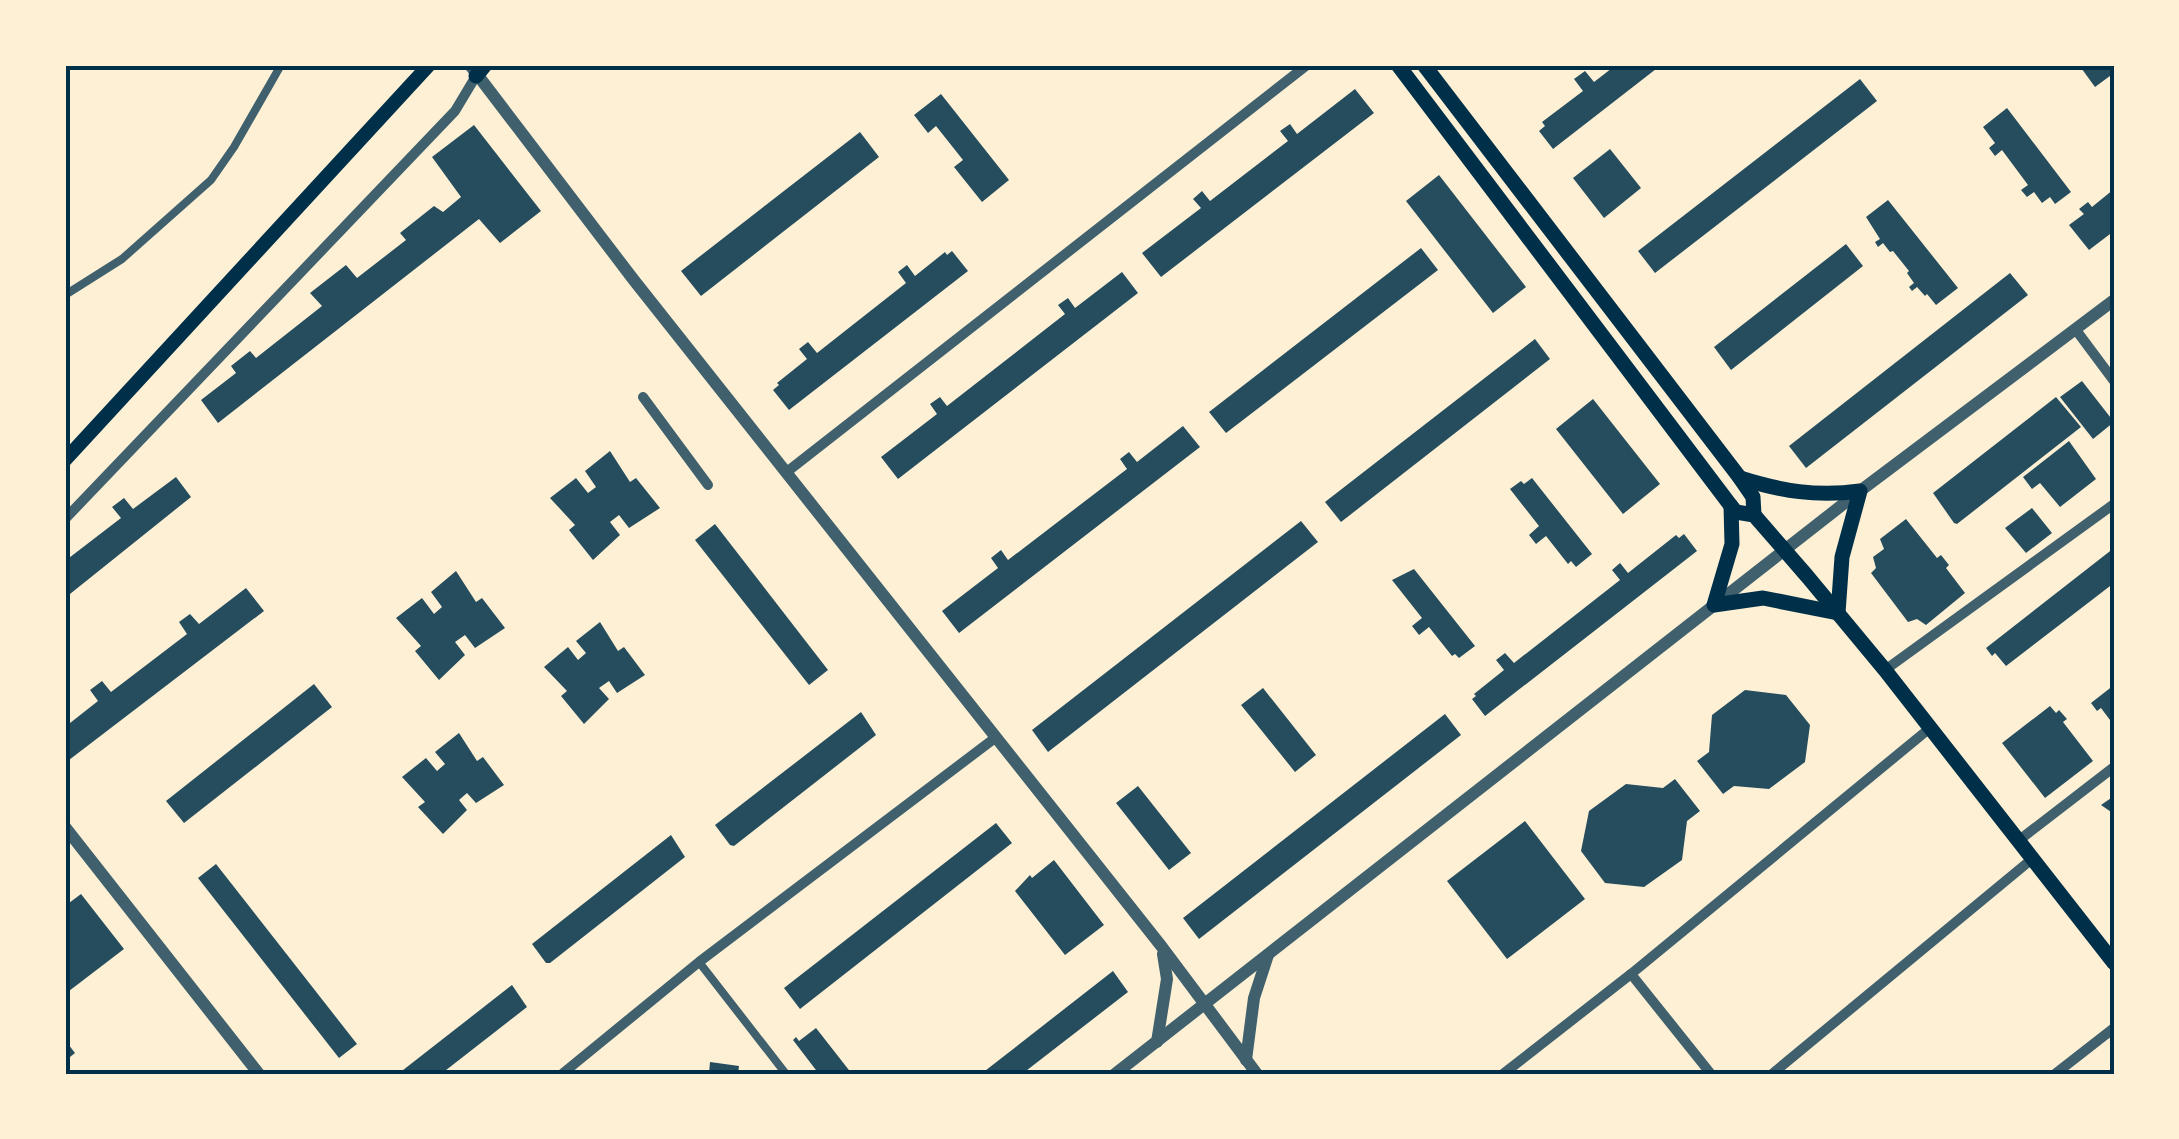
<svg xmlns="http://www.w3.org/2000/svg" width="2179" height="1139" font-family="'Asap Condensed',sans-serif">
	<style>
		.building { fill: #264d5e }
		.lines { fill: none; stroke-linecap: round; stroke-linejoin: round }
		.pedestrian { stroke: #3f606c; stroke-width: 8 }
		.minor { stroke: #3f606c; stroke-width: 10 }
		.tertiary { stroke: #3f606c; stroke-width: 12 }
		.secondary { stroke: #003049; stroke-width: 14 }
		.primary { stroke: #003049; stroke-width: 15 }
		.neatline { fill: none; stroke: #003049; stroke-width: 4 }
	</style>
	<rect width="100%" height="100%" fill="#fdf0d5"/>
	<g class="building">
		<polygon points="1616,65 1652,65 1656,69 1553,149 1539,131 1545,126 1542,122 1583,91 1574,79 1585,71 1594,82"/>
		<polygon points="2079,65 2114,65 2114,73 2095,87"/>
		<polygon points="1860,79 1877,101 1655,273 1638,251"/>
		<polygon points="1355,89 1374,113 1161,277 1142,253 1201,208 1193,199 1202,191 1210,201 1288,141 1280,131 1290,124 1297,134"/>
		<polygon points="941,94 1009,180 982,202 954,167 963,160 936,126 928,133 914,115"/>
		<polygon points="2007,108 2071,192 2055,204 2050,197 2042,203 2034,192 2027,197 2021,190 2028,185 2002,150 1995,156 1989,148 1995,143 1983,127"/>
		<polygon points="474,125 541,211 500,243 479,219 218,423 201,400 236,373 231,366 250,351 256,358 322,306 310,293 346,265 357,278 406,240 400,233 434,206 443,212 461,197 432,157"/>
		<polygon points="860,132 879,157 701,296 681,271"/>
		<polygon points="1610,149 1641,188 1604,218 1573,178"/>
		<polygon points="1439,175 1526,287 1493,313 1406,201"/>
		<polygon points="2114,189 2114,231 2089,250 2069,225 2084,214 2079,209 2088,202 2092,207"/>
		<polygon points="1888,200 1958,288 1936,305 1927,294 1925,296 1917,287 1912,291 1909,287 1914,283 1907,273 1909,271 1893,251 1890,252 1883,243 1878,247 1875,242 1880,239 1866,217"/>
		<polygon points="1846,244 1863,266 1731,370 1714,347"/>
		<polygon points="1421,248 1438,270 1226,433 1209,412"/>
		<polygon points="952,251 968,271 789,410 773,390 779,385 777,383 807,359 799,349 808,342 817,353 906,283 898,272 907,265 915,276 945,252 947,255"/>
		<polygon points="1122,272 1138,293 898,479 881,457 937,414 930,404 940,397 947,406 1065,314 1058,305 1068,298 1075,308"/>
		<polygon points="2010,273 2028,295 1806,468 1789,446"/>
		<polygon points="1535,339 1550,359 1341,522 1325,502"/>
		<polygon points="2082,381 2114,422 2093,439 2060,397"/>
		<polygon points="2056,397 2081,427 1957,524 1954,523 1933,493"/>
		<polygon points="1593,399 1660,484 1623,514 1556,429"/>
		<polygon points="1183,426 1200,447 959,633 942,611 998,568 991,558 1001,550 1008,560 1127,469 1120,459 1129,452 1137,462"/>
		<polygon points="2069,441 2096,479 2060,507 2040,483 2032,489 2023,477"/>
		<polygon points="610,451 630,482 636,478 660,508 629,528 619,515 610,522 620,535 593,560 569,530 575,525 550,498 576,478 588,493 596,487 585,471"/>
		<polygon points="176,477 191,497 65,598 65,561 121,518 112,507 124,498 133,509"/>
		<polygon points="1532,478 1592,554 1576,567 1571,561 1568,564 1546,536 1536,544 1529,535 1539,526 1510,489 1521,481 1524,484"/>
		<polygon points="2032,508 2052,533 2026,553 2005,528"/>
		<polygon points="1906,519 1937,558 1941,555 1949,565 1946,568 1965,593 1926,625 1917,619 1908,622 1871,573 1876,568 1873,557 1884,549 1880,539"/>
		<polygon points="1301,521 1318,542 1048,752 1032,730"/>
		<polygon points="715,524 828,670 809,685 695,540"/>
		<polygon points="1684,534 1697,551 1485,716 1472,699 1476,696 1474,694 1504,670 1496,660 1505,653 1514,663 1620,580 1612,570 1620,563 1628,573 1676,535 1679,538"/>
		<polygon points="2114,548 2114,583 2006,666 1995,653 1992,656 1986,648"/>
		<polygon points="1414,569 1475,646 1459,658 1455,654 1452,656 1429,627 1419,635 1412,626 1422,618 1392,580"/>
		<polygon points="456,571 476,602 482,598 505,628 475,648 465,635 455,642 465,655 439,680 415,651 421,646 396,618 422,598 434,614 442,607 431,592"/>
		<polygon points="246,588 264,611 69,760 65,755 65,727 98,701 90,690 102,681 111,692 187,634 179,622 190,614 199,624"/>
		<polygon points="600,622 618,651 624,647 645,675 617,693 609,681 599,688 609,699 584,724 561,696 567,691 544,667 568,647 578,660 586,653 576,641"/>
		<polygon points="314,684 332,707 184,823 166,801"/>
		<polygon points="2114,685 2114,717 2110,720 2101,708 2097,711 2091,703"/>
		<polygon points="1263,688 1316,755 1295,772 1241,705"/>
		<polygon points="1745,690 1786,695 1810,725 1805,762 1769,789 1734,786 1723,794 1697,761 1709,752 1712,715"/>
		<polygon points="2050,706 2056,713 2059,710 2067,719 2063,722 2093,761 2045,798 2002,743"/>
		<polygon points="861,712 876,735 734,846 730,845 715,825"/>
		<polygon points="1445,714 1461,735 1199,939 1183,918"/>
		<polygon points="459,733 477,761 483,757 504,785 476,803 467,793 459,800 467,810 443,834 418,807 425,802 402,777 426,758 437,771 445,764 435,752"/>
		<polygon points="1675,779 1700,811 1687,821 1682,860 1644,887 1605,883 1581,851 1589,811 1626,784 1663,788"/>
		<polygon points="1138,786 1191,853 1169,870 1116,803"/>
		<polygon points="2114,796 2114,814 2101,805"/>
		<polygon points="1525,821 1585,899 1507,959 1447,881"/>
		<polygon points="996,823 1012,843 800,1009 784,988"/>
		<polygon points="671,835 685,857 550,963 546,963 532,944"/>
		<polygon points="1054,860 1104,925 1065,955 1015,891 1030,875 1032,878"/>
		<polygon points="216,864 357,1044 339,1058 198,878"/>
		<polygon points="81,894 124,949 69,991 65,987 65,906"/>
		<polygon points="1113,971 1128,992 1022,1074 981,1074"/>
		<polygon points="512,985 527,1007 441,1074 398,1074"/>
		<polygon points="816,1028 852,1074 819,1074 793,1040 796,1037 799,1041"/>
		<polygon points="65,1040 75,1053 65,1061"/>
		<polygon points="710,1062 739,1066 738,1074 709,1074"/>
	</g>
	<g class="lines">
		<g class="pedestrian">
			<polyline points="65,295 122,259 211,180 234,147 281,65"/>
			<polyline points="699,962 786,1074"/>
		</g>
		<g class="minor">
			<polyline points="2076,330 2114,381"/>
			<polyline points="643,397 708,485"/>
			<polyline points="788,471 1307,65"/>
			<polyline points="65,519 455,111 476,76"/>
			<polyline points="1885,670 2114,504"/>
			<polyline points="2018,841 2114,767"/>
			<polyline points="1631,974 1711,1074"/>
			<polyline points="562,1074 699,962 995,738"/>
			<polyline points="1503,1074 1631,974 1930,728"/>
			<polyline points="1772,1074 2032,859"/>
			<polyline points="2055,1074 2114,1028"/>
		</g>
		<g class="tertiary">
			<polyline points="470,65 633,279 1162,947 1257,1074"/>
			<polyline points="65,827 259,1074"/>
			<polyline points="1157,1042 1167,979 1163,954"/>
			<polyline points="1246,1060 1254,998 1268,955"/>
			<polyline points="1115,1074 1860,491 2114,300"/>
		</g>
		<polyline class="secondary" points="65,460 429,65"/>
		<g class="primary">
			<polyline points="1398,65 1731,506 1736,512 1754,515 1807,576 1885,670 2114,963"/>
			<polyline points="1424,65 1740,478 1753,497 1754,515"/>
			<polyline points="476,76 485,65"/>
			<path d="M1731,506L1732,544L1714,605L1763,598L1838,613L1842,557L1860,491C1817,497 1781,491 1740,478"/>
		</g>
	</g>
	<rect width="2179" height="1139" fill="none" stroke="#fdf0d5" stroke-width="135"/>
	<rect x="68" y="68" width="2044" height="1004" class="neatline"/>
</svg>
